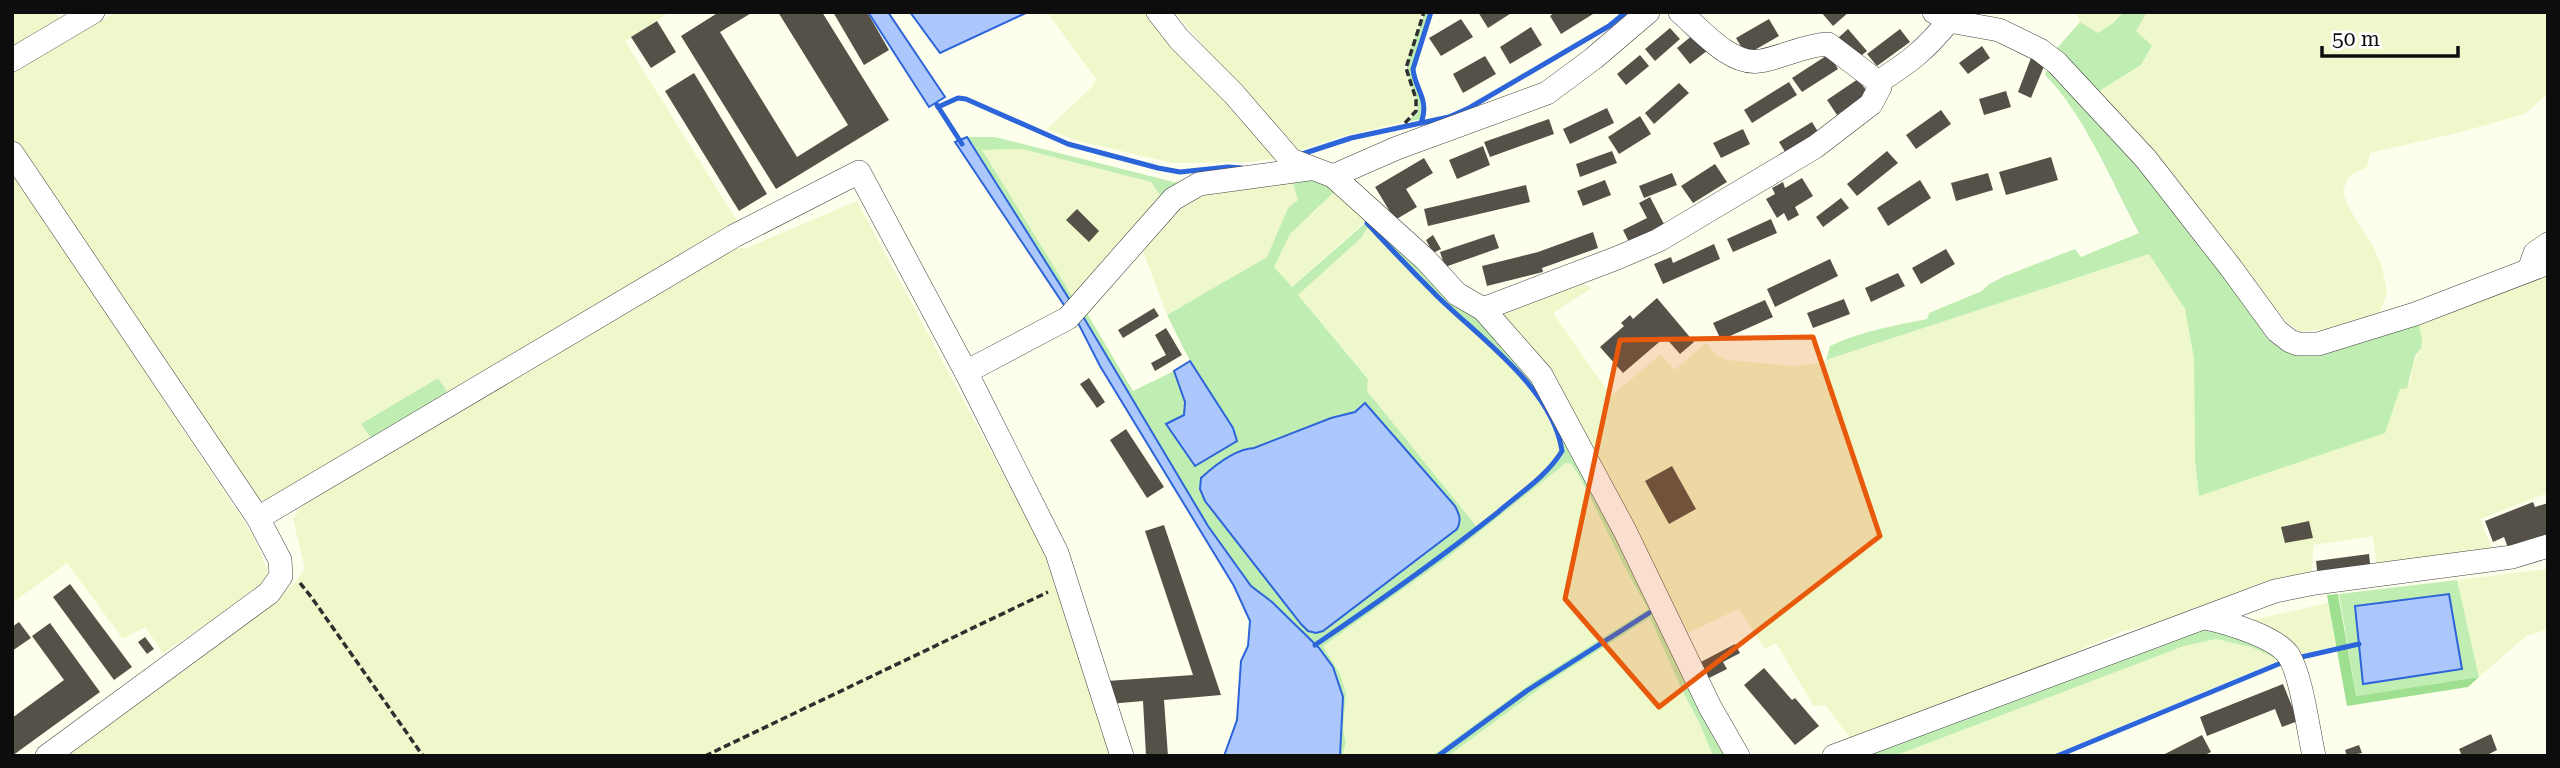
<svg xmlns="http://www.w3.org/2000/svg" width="2560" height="768" font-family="'Roboto Serif',serif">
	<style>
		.farmland { fill: #eff8ca }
		.green { fill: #c0edb2; fill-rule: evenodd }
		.forest { fill: #9edf90 }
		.water { fill: #acc7fc; stroke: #2c64d9; stroke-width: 2 }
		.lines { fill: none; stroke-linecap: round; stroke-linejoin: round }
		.stream { stroke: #2c64d9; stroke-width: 5 }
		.building { fill: #565148 }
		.minor-casing { stroke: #404040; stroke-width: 24 }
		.path { stroke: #2f2f2f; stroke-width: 3.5; stroke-dasharray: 7 3.5; stroke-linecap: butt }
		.minor { stroke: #fff; stroke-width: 23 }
		.marked { fill: #e8590c; fill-opacity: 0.2; stroke: #e8590c; stroke-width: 5; stroke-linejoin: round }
	</style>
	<rect width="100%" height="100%" fill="#fdffec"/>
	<g class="farmland">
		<polygon points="12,12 55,12 64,24 21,53 12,42"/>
		<polygon points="116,12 670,12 625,41 737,221 448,393 438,378 361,424 371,438 266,501 256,499 12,142 12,74"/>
		<polygon points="1047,12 1147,12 1280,158 1250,162 1172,163 1075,140 1047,129 1092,87 1096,79"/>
		<polygon points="1175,12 1422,12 1404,68 1414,99 1415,111 1403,122 1340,137 1295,152 1247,92 1212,56"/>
		<polygon points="2079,12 2124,12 2112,24 2098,33 2080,22 2077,15"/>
		<polygon points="2147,12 2548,12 2548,93 2525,114 2461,132 2370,153 2367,167 2349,176 2343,190 2347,205 2373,246 2382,267 2387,293 2380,312 2361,320 2335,328 2300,332 2286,321 2245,273 2099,91 2141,65 2152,47 2136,31"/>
		<polygon points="1022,149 1151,182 1160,195 1158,202 1074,299 981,150"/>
		<polygon points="12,170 254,537 268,572 258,589 163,653 145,627 123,639 67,563 12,603"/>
		<polygon points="1290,174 1298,200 1288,208 1267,257 1167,315 1140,243 1195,193"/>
		<polygon points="1334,184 1370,217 1291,287 1273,267 1290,234 1301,221 1318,209"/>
		<polygon points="857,201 1061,583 1102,734 1112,756 63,756 294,584 305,569 293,519 309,496 726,248 747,248"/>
		<polygon points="1368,227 1436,297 1520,376 1537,396 1559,441 1561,450 1557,457 1528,486 1477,527 1367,391 1368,378 1298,295 1361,238"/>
		<polygon points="2149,254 2185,308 2194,359 2195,461 2199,496 2411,381 2412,365 2421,348 2418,320 2548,269 2548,493 2480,519 2494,554 2377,569 2373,536 2313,545 2312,575 2172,620 2123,631 1963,701 1854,743 1825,705 1814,706 1776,643 1765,649 1739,609 1685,634 1553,385 1504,315 1505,310 1580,283 1592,288 1553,313 1611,396 1661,354 1674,370 1706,343 1718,356 1727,360 1794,366 1818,363"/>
		<polygon points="1566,463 1571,464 1578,474 1615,544 1633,585 1648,609 1530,684 1432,756 1342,756 1346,743 1343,729 1346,692 1340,674 1323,646 1447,558"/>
		<polygon points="2548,569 2548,629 2526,636 2479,677 2457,580"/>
		<polygon points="2328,603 2336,646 2296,655 2243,622"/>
		<polygon points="1651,618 1683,692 1699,722 1713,756 1448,756 1550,681"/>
		<polygon points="2216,639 2251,647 2280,660 2050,756 1894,756 2184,646"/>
	</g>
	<g class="green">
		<path d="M1425,12H1429L1411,69C1413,86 1429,101 1420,119L1407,122L1418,112C1417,96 1407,82 1407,67C1408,49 1419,29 1425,12Z"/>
		<polygon points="2124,12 2147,12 2136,31 2152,46 2141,65 2099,91 2057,48 2080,22 2098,33 2112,24"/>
		<path d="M2049,64L2067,78L2275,339L2418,320L2422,340L2421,348L2415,356L2407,388L2400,389L2385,433L2199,496L2195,461L2194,359L2185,309L2149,254L1826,360L1830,346C1861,331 1894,326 1927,319L1929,313L1982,291L1989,284L2005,276L2075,249L2081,257L2139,233C2113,184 2084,114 2045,75Z"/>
		<polygon points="967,137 995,137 1182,184 1158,202 1160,195 1151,182 1022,149 982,150 1074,299 1071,302"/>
		<path d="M1290,174L1334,184L1333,193L1290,234L1274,267L1292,287L1364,224L1368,227L1361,238L1298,295L1368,379L1367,391L1477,527L1402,584L1315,642L1309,639L1273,602L1252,587L1208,526L1081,313L1085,310L1133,391L1174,371L1185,402L1184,415L1166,425L1196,465L1233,428L1190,361L1167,315L1267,257L1288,208L1298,200ZM1365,403L1449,499L1459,515L1429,552L1323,631L1316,633L1308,630L1301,624L1225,525L1222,463L1247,448H1254L1331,418L1355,412Z"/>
		<path d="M1369,223L1488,327L1536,378L1725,756H1713L1699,722L1683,692L1650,618L1550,681L1448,756H1439L1529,691L1650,614V612L1549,674L1436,756H1432L1530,684L1648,609C1622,566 1602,518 1578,474L1571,464L1566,463L1447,558L1323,646L1340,674L1346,693L1343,729L1346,743L1342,756H1340L1343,697L1336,673L1317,645C1352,622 1558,480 1564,451C1566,439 1545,403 1538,393C1517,365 1488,342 1462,318C1430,288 1399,255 1369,223Z"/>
		<polygon points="438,378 448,393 371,438 361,424"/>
		<polygon points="2457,580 2479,677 2356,696 2339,594"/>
		<polygon points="2215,626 2241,634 2280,660 2251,647 2216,639 2184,646 1894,756 1865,756"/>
	</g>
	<polygon class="forest" points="2338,594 2356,696 2479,677 2468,687 2347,706 2327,595"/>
	<g class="water">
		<polygon points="868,12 888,12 945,97 929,107"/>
		<polygon points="910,12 1028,12 940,53"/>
		<polygon points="967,137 1071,302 1066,308 955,142"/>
		<polygon points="1081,313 1208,526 1251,586 1272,602 1319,648 1333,667 1343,697 1340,756 1224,756 1237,720 1241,661 1248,646 1250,621 1234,586 1100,366 1076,319"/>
		<polygon points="1190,361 1233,428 1237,441 1195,466 1166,424 1184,415 1185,402 1174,371"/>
		<path d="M1365,403L1455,506C1459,514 1462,520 1457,529L1323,631L1316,633L1308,631L1301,624L1205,501L1200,489L1201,478C1214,466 1236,449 1254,448L1331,418L1355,412Z"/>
		<polygon points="2449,594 2462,669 2363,684 2355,606"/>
	</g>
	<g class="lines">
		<g class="stream">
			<polyline points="937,105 962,144"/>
			<polyline points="938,107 958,98 966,99 1068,144 1158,168 1180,172 1228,167 1242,168"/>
			<path d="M1421,123C1430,99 1415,90 1413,69L1431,12"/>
			<polyline points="1299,155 1351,138 1449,117 1469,108 1609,26 1626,12"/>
			<path d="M1315,645C1377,603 1438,560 1497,513C1519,494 1547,476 1562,451C1553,389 1481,339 1438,297C1414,273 1390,248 1367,223L1370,220"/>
			<polyline points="2297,658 2359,644"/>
			<polyline points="1438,756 1528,690 1649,613"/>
			<polyline points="2057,756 2281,663"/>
		</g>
	</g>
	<g class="building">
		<polygon points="719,12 753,12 720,32 797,157 848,125 778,12 822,12 889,120 776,189 681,36"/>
		<polygon points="833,12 867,12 889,50 864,65"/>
		<polygon points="1478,12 1513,12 1488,28"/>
		<polygon points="1555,12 1592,12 1593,14 1561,34 1550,16"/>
		<polygon points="1821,12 1849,12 1833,26"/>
		<polygon points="1461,19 1473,37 1441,56 1429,38"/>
		<polygon points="1769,19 1779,36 1746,55 1736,38"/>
		<polygon points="657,21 676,52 651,68 631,37"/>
		<polygon points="1531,27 1542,45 1510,64 1500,47"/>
		<polygon points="1670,28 1680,39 1655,61 1645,49"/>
		<polygon points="1848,29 1867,51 1857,59 1838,38"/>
		<polygon points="1900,29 1910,42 1877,66 1867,54"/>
		<polygon points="1699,30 1712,47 1690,64 1677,48"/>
		<polygon points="1982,46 1990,58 1968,74 1959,63"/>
		<polygon points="1829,54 1838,69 1802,92 1792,78"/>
		<polygon points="1640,55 1649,66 1626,85 1617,74"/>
		<polygon points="1485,56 1496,74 1463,93 1453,74"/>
		<polygon points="2031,58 2045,64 2031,98 2018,92"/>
		<polygon points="694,73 767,194 739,211 665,91"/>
		<polygon points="1858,79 1868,93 1837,115 1827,100"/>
		<polygon points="1789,82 1797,95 1752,123 1744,110"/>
		<polygon points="1679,83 1689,93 1654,124 1645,113"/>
		<polygon points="2006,91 2011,107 1984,115 1979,99"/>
		<polygon points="1607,108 1614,123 1570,144 1563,129"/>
		<polygon points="1941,110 1951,124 1916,149 1906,135"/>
		<polygon points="1640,116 1651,134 1619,154 1608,137"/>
		<polygon points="1549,119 1554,134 1490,157 1484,142"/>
		<polygon points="1812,122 1820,135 1787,155 1779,142"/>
		<polygon points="1743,129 1750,144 1721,158 1713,143"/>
		<polygon points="1483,146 1490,165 1457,179 1449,160"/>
		<polygon points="1612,151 1617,163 1580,177 1576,164"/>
		<polygon points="1887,151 1898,163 1857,196 1847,184"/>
		<polygon points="2051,157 2058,180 2006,195 1999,172"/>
		<polygon points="1424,158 1433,173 1406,189 1417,207 1395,220 1375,187"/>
		<polygon points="1715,164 1727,182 1693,203 1681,186"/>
		<polygon points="1672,173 1677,185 1644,198 1639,186"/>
		<polygon points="1988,173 1993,190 1956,201 1951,183"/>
		<polygon points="1802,178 1813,196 1795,207 1799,215 1788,221 1784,213 1777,218 1766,199 1775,194 1772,188 1783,182 1785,188"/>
		<polygon points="1605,180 1611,195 1583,206 1577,191"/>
		<polygon points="1920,180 1931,198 1888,226 1877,208"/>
		<polygon points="1526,185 1530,202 1428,226 1424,209"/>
		<polygon points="1650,197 1664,224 1629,242 1623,230 1647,218 1639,203"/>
		<polygon points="1841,198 1849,208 1823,227 1816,217"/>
		<polygon points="1077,209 1099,231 1089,242 1066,220"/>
		<polygon points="1771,219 1777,233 1733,252 1727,239"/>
		<polygon points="1593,232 1598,248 1542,268 1543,272 1487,286 1482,266 1538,252"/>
		<polygon points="1494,234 1499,248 1445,267 1440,252"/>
		<polygon points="1433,235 1441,249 1433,253 1426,240"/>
		<polygon points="1714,244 1720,259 1663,284 1654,264 1671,257 1673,263"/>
		<polygon points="1946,249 1955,264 1921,284 1912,268"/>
		<polygon points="1830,259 1838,276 1775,307 1767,289"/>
		<polygon points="1898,273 1905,286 1871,302 1865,288"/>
		<polygon points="1657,298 1694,342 1680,354 1665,337 1623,373 1600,347 1624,326 1621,323 1630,315 1633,319"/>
		<polygon points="1844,299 1850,314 1813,328 1807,313"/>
		<polygon points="1765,300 1773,317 1721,340 1713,323"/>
		<polygon points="1154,308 1159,316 1123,338 1118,330"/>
		<polygon points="1166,328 1182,355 1155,371 1151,363 1166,355 1155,335"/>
		<polygon points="1089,378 1105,402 1097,408 1080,384"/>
		<polygon points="1126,429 1164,487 1147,498 1110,440"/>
		<polygon points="1672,466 1696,509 1669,524 1645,481"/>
		<polygon points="2533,502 2535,507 2548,503 2548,538 2510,553 2504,537 2493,542 2485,521"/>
		<polygon points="2309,521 2313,538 2285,543 2281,527"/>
		<polygon points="1164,525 1221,695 1164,700 1168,756 1146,756 1143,701 1109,704 1107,681 1193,675 1145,531"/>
		<polygon points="2369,554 2371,572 2318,578 2316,561"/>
		<polygon points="70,584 132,667 114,680 53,597"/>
		<polygon points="19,622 31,638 12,651 12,627"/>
		<polygon points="50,623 100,692 12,756 12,718 64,680 32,636"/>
		<polygon points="145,637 154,649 147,654 138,642"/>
		<polygon points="1735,644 1740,653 1723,662 1727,669 1707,679 1699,663"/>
		<polygon points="1764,668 1792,700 1795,698 1819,726 1795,745 1744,685"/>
		<polygon points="2283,684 2298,721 2282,727 2275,709 2207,736 2200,717"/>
		<polygon points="2491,734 2497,750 2485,756 2462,756 2459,749"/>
		<polygon points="2202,735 2211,752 2203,756 2161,756"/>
		<polygon points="2359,745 2362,753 2347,756 2345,750"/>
	</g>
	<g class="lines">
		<g class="minor-casing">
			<g id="minor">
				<polyline points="1158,12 1179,39 1234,94 1291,160 1333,176 1426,260 1457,294 1483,309 1541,375 1625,531 1710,707 1738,756"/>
				<polyline points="1934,12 1949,21 1999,30 2040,50 2057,63 2146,159 2231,268 2277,331 2290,341 2298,344 2318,344 2415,314 2548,263"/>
				<polyline points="12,60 93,12"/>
				<path d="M1878,82C1910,62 1925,50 1949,21"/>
				<polyline points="12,153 258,518 280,560 281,576 269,593 47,756"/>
				<polyline points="1333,176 1397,148 1547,93 1594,58 1648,12"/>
				<polyline points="2529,270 2535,253 2548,244"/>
				<path d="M1483,309L1617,258L1659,240L1815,147L1871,104L1880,87L1878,82L1828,44C1804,45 1784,57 1760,61C1731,66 1701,30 1680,12"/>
				<polyline points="966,372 1068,318 1173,199 1199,184 1309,169"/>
				<polyline points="258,518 734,236 859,172 966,372 1057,553 1122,756"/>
				<path d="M2206,618C2228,623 2277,637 2289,656C2302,678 2308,729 2314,756"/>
				<polyline points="1834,756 2275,591 2315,583 2512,557 2548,546"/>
			</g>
		</g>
		<g class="path">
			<polyline points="1405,123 1416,111 1416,99 1406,68 1424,12"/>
			<polyline points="300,583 312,598 423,756"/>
			<polyline points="705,756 1048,592"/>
		</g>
		<use href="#minor" class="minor"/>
	</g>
	<path class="marked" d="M1813,337L1880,536L1659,707L1565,599L1620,340Z"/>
	<rect width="2560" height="768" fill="none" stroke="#0d0d0d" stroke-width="28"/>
	<path d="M2322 46v10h136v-10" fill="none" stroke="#0d0d0d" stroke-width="3.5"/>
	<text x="2332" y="46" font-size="21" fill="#0d0d0d" stroke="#ffffff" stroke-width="5" paint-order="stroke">50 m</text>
</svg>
